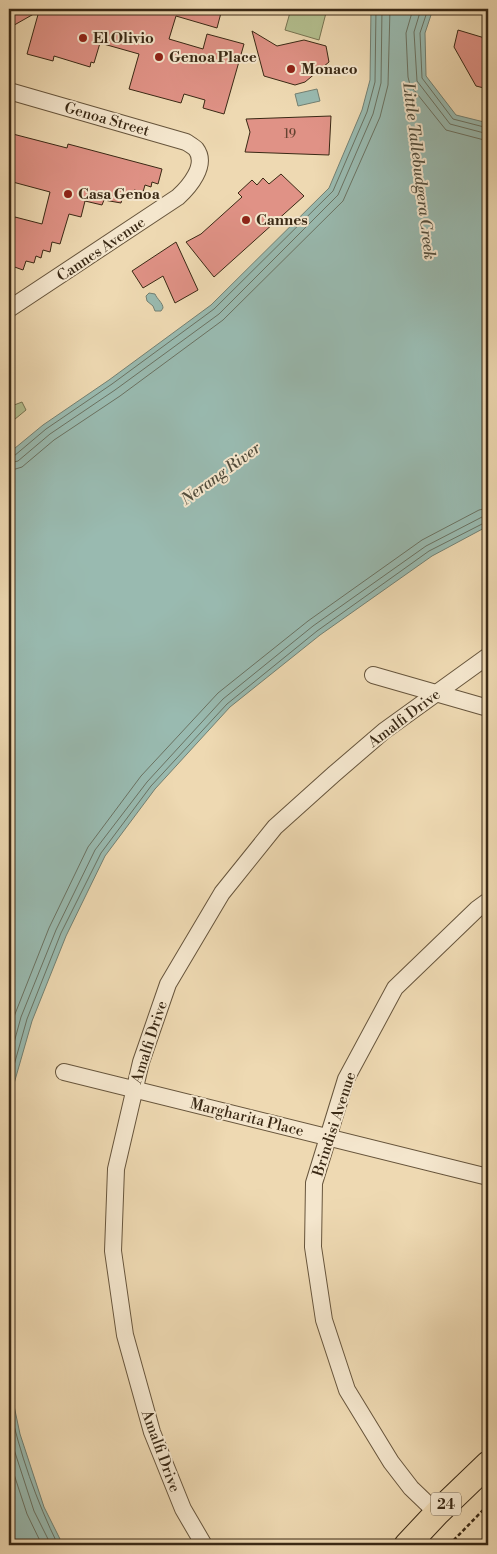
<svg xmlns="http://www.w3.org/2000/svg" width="497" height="1554" font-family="'Libre Bodoni',serif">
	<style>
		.green { fill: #b4c090; stroke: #777452 }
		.water { fill: #99bab0; stroke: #738072 }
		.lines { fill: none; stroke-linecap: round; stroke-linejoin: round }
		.shore { stroke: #6a7262; stroke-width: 1 }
		.building { fill: #e09286; stroke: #3a2915 }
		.minor-casing { stroke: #67553c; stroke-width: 18 }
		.primary-casing { stroke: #3a2915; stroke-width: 27 }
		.path { stroke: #3a2915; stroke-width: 2.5; stroke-dasharray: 4 2.5; stroke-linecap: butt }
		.minor { stroke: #f4e6cd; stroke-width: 16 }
		.primary { stroke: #eed9b2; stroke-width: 25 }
		.poi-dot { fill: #8f2418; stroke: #f4e6cd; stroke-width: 2 }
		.labels { text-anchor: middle; stroke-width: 4; stroke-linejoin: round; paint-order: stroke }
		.number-label { font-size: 12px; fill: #644331 }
		.shield { fill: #f4e6cd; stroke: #72624c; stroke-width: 1 }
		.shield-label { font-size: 14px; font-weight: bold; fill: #3a2915 }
		.poi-label { font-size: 15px; font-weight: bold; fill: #3a2915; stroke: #f4e6cd; text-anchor: start }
		.street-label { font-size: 15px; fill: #3a2915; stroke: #f4e6cd }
		.water-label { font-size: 16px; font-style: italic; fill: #524d3c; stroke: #f4e6cd }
	</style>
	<rect width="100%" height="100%" fill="#eed9b2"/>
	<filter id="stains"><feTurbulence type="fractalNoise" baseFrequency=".004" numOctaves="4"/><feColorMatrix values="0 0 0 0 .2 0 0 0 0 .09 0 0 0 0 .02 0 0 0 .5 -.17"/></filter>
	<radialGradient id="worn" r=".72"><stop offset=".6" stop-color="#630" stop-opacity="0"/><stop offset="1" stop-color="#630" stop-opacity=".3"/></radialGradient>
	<g class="green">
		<polygon points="291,9 327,9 319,40 285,30"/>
		<polygon points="22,402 26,410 9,424 9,407"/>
	</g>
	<g class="water">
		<polygon points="371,9 433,9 425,33 426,76 456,115 488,123 488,526 432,556 320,635 230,707 155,789 105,856 66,936 32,1021 9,1101 9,453 43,425 109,380 211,305 329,188 362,110 370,80"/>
		<polygon points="317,89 320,101 298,106 295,94"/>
		<path d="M149,293L155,294C157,299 163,303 163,308L161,311H155L153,306L147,301L146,296Z"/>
		<polygon points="9,1382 20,1434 44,1507 63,1545 9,1545"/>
	</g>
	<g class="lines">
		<g class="shore">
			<polyline points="413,9 406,33 408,77 410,85 446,130 488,141"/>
			<polyline points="421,9 414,32 417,81 450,124 488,134"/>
			<polyline points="428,9 420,33 422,78 453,119 488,128"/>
			<polyline points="9,457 14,456 46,429 112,384 214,309 333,191 367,112 375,82 376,9"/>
			<polyline points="9,463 18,461 50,434 115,390 219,314 338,195 373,114 381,83 382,9"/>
			<polyline points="9,471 22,467 54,440 120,396 223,320 343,201 380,117 388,85 390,9"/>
			<polyline points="9,1034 15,1014 49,928 88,847 141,776 218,693 308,621 422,540 479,510 488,508"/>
			<polyline points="9,1061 21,1017 56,930 95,850 147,782 223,699 313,626 426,546 482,517 488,516"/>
			<polyline points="9,1083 27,1019 61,933 101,853 151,786 227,704 317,631 429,551 484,523 488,522"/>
			<path d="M9,1405C20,1454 36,1500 58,1545"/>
			<polyline points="9,1434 34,1511 51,1545"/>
			<polyline points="9,1459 27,1514 42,1545"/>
		</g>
	</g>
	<g class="building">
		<polygon points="9,9 222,9 217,28 176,16 169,39 203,49 207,34 244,44 224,114 203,108 205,100 184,94 181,103 129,89 139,54 100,43 94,63 91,62 90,67 54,56 53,61 27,54 39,11 9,28"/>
		<polygon points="458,30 488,39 488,89 476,86 454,47"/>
		<polygon points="252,31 277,46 304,40 326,46 329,62 305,82 295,85 264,76"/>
		<polygon points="331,116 329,155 245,152 250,132 246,119"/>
		<polygon points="9,133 67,148 68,144 162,169 158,184 152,182 151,187 145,185 143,192 134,190 132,197 123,195 121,203 104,200 102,205 85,201 81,217 69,214 60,244 52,242 50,252 43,250 41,258 36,256 34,263 26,261 23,270 9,265 9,240 15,217 42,224 50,192 9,181"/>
		<polygon points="281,174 304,196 214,277 186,242 201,234 242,197 238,193 252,180 257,185 263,178 269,184"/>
		<polygon points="176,242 198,290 175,303 163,276 143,288 132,271"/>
	</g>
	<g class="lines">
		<g class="minor-casing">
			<g id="minor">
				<path d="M9,91L186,142C189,144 194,147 196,149C208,165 189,187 178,197L9,309"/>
				<polyline points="373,675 488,708"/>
				<polyline points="64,1072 488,1177"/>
				<polyline points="437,1513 411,1488 391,1462 347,1390 324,1320 313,1247 314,1183 346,1079 395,988 477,909 488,901"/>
				<polyline points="204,1545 183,1509 152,1432 125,1335 113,1251 116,1169 141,1062 168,984 222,893 275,827 334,774 384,731 488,656"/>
			</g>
		</g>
		<g class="primary-casing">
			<polyline id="primary" points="407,1545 437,1513 488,1464"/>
		</g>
		<polyline class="path" points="449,1545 488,1505"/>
		<use href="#minor" class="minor"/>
		<use href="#primary" class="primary"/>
	</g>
	<g class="poi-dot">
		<circle cx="83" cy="38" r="5"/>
		<circle cx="159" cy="57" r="5"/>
		<circle cx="291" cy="69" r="5"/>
		<circle cx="68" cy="194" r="5"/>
		<circle cx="246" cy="220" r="5"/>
	</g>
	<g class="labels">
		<g class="number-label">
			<text x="290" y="138">19</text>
		</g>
		<rect class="shield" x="431" y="1492.5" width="30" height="23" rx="4"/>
		<g class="shield-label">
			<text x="446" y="1509">24</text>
		</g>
		<g class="poi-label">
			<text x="93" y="43">El Olivio</text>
			<text x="169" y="62">Genoa Place</text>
			<text x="301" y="74">Monaco</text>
			<text x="78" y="199">Casa Genoa</text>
			<text x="256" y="225">Cannes</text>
		</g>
		<g class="street-label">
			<text transform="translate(107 119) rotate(16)" y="5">Genoa Street</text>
			<text transform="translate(101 249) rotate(-34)" y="5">Cannes Avenue</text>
			<text transform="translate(404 718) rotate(-37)" y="5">Amalfi Drive</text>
			<text transform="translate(149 1042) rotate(-72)" y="5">Amalfi Drive</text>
			<text transform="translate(247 1117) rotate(14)" y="5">Margharita Place</text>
			<text transform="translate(334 1124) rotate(-72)" y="5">Brindisi Avenue</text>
			<text transform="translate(161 1451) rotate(70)" y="5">Amalfi Drive</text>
		</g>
		<g class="water-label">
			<text transform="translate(420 171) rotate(83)" y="6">Little Tallebudgera Creek</text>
			<text transform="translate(220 473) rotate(-36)" y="6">Nerang River</text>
		</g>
	</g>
	<rect width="497" height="1554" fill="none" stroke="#eed9b2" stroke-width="30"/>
	<rect x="10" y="10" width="477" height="1534" fill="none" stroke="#3a2915" stroke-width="2.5"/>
	<rect x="15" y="15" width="467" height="1524" fill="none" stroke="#3a2915"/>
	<rect width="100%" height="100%" filter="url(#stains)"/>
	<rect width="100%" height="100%" fill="url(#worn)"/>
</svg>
